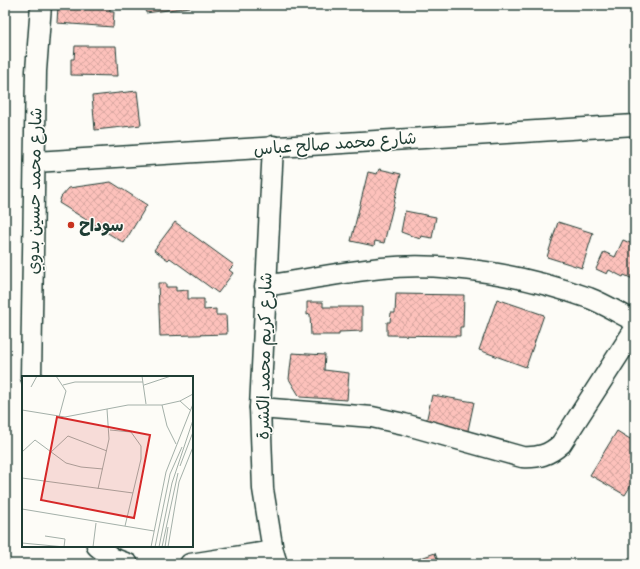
<svg xmlns="http://www.w3.org/2000/svg" width="640" height="569" font-family="'Indie Flower','Playpen Sans Arabic',sans-serif">
	<style>
		.building { fill: url(#building-cross-hatch); stroke: #1f3d34 }
		.lines { fill: none; stroke-linecap: round; stroke-linejoin: round }
		.minor-casing { stroke: #1f3d34; stroke-width: 23 }
		.minor { stroke: #fdfcf7; stroke-width: 20 }
		.poi-dot { fill: #c8321e; stroke: #fdfcf7; stroke-width: 1.5 }
		.labels { text-anchor: middle; stroke-width: 3; stroke-linejoin: round; paint-order: stroke }
		.street-label { font-size: 17px; fill: #1f3d34; stroke: #fdfcf7 }
		.poi-label { font-size: 17px; font-weight: bold; fill: #1f3d34; stroke: #fdfcf7; text-anchor: start }
		.inset-road { fill: none; stroke: #a4b0a9; stroke-width: 1 }
		.view { fill: #d62828; fill-opacity: 0.15; stroke: #d62828; stroke-width: 2 }
		.inset-edge { fill: none; stroke: #1f3d34; stroke-width: 2 }
	</style>
	<defs>
		<pattern id="building-cross-hatch" width="8" height="8" patternUnits="userSpaceOnUse"><rect width="8" height="8" fill="#fdc1bb"/><path d="M0 0l8 8M0 8l8-8" fill="none" stroke="#d8a7a1"/></pattern>
	</defs>
	<rect width="100%" height="100%" fill="#fdfcf7"/>
	<filter id="ink" filterUnits="userSpaceOnUse"><feTurbulence type="fractalNoise" baseFrequency=".025" numOctaves="2"/><feDisplacementMap in="SourceGraphic" scale="8" xChannelSelector="R" yChannelSelector="G"/><feConvolveMatrix kernelMatrix="1 2 1 2 8 2 1 2 1" color-interpolation-filters="sRGB"/></filter>
	<g filter="url(#ink)">
		<g class="building">
			<polygon points="58,5 110,5 110,12 114,12 113,27 57,23"/>
			<polygon points="145,5 205,5 146,13"/>
			<polygon points="75,46 116,46 118,76 71,75 71,59 74,59"/>
			<polygon points="137,91 141,125 95,130 92,96"/>
			<polygon points="379,169 401,174 384,243 375,241 374,246 351,241 368,172 377,174"/>
			<polygon points="111,182 147,205 124,243 59,203 61,197 69,188"/>
			<polygon points="405,211 436,217 432,238 421,236 420,239 401,232"/>
			<polygon points="175,222 234,265 229,270 233,273 218,293 170,258 168,260 154,250"/>
			<polygon points="558,222 593,233 582,268 547,257"/>
			<polygon points="623,240 635,245 635,280 624,275 623,277 609,270 607,274 596,269 604,252 615,257"/>
			<polygon points="158,283 166,283 166,287 176,287 176,291 188,290 188,299 204,299 204,310 216,309 216,315 226,315 227,334 160,336"/>
			<polygon points="396,294 464,295 463,327 460,327 460,336 387,335 387,322 390,322 391,313 395,313"/>
			<polygon points="497,299 544,315 526,367 479,350"/>
			<polygon points="307,302 323,302 323,307 362,307 362,331 339,332 339,335 311,335 310,314 307,315"/>
			<polygon points="292,353 325,355 324,370 349,373 347,400 300,397 289,379"/>
			<polygon points="432,395 474,402 467,435 425,427"/>
			<polygon points="617,431 635,442 635,479 625,495 590,475"/>
			<polygon points="435,553 439,564 404,564"/>
		</g>
		<g class="lines">
			<g class="minor-casing">
				<g id="minor">
					<polyline points="273,146 260,408 263,489 273,551 277,564"/>
					<polyline points="35,162 635,125"/>
					<path d="M265,286C304,280 343,272 382,268C449,261 526,276 589,298C605,304 620,314 635,321"/>
					<polyline points="31,377 36,71 41,5"/>
					<path d="M260,408L372,417L404,424L522,457C538,458 549,455 561,444L635,329"/>
					<polyline points="97,546 112,558 128,564"/>
					<polyline points="190,564 273,551"/>
				</g>
			</g>
			<use href="#minor" class="minor"/>
		</g>
	</g>
	<circle class="poi-dot" cx="71" cy="225" r="4"/>
	<g class="labels">
		<g class="street-label">
			<text transform="translate(335 143) rotate(-4)" y="6">شارع محمد صالح عباس</text>
			<text transform="translate(34 191) rotate(-89)" y="6">شارع محمد حسين بدوي</text>
			<text transform="translate(264 356) rotate(-89)" y="6">شارع كريم محمد الكشرة</text>
		</g>
		<g class="poi-label">
			<text x="79" y="231">سوداح</text>
		</g>
	</g>
	<g transform="translate(22 376)">
		<rect width="171" height="171" fill="#fdfcf7"/>
		<path class="inset-road" d="M34,0L44,15L37,41M120,0L124,28M41,9L53,6H121M122,9L149,0M9,11L15,0M158,25L168,34M140,29L145,50L154,68M0,34L43,41L106,29H140L158,25L171,18M88,54L109,56L119,70V83L103,150M0,76L13,64L44,87L59,91L81,93M28,77L46,60L85,75M158,90L171,56M0,102L111,117M76,113L87,63L85,33M0,133L132,155M23,160L43,163L42,171M0,167L43,171M71,171L74,147M129,171L144,96L171,28M133,171L148,98L160,71M137,171L150,107L171,44M140,171L156,97M143,171L146,151M146,171L157,106L171,71"/>
		<path class="view" d="M35,41L128,59L112,142L19,124Z"/>
		<rect width="171" height="171" class="inset-edge"/>
	</g>
	<rect width="640" height="569" fill="none" stroke="#fdfcf7" stroke-width="20"/>
	<rect x="10" y="10" width="620" height="549" fill="none" stroke="#1f3d34" stroke-width="1.5" filter="url(#ink)"/>
</svg>
